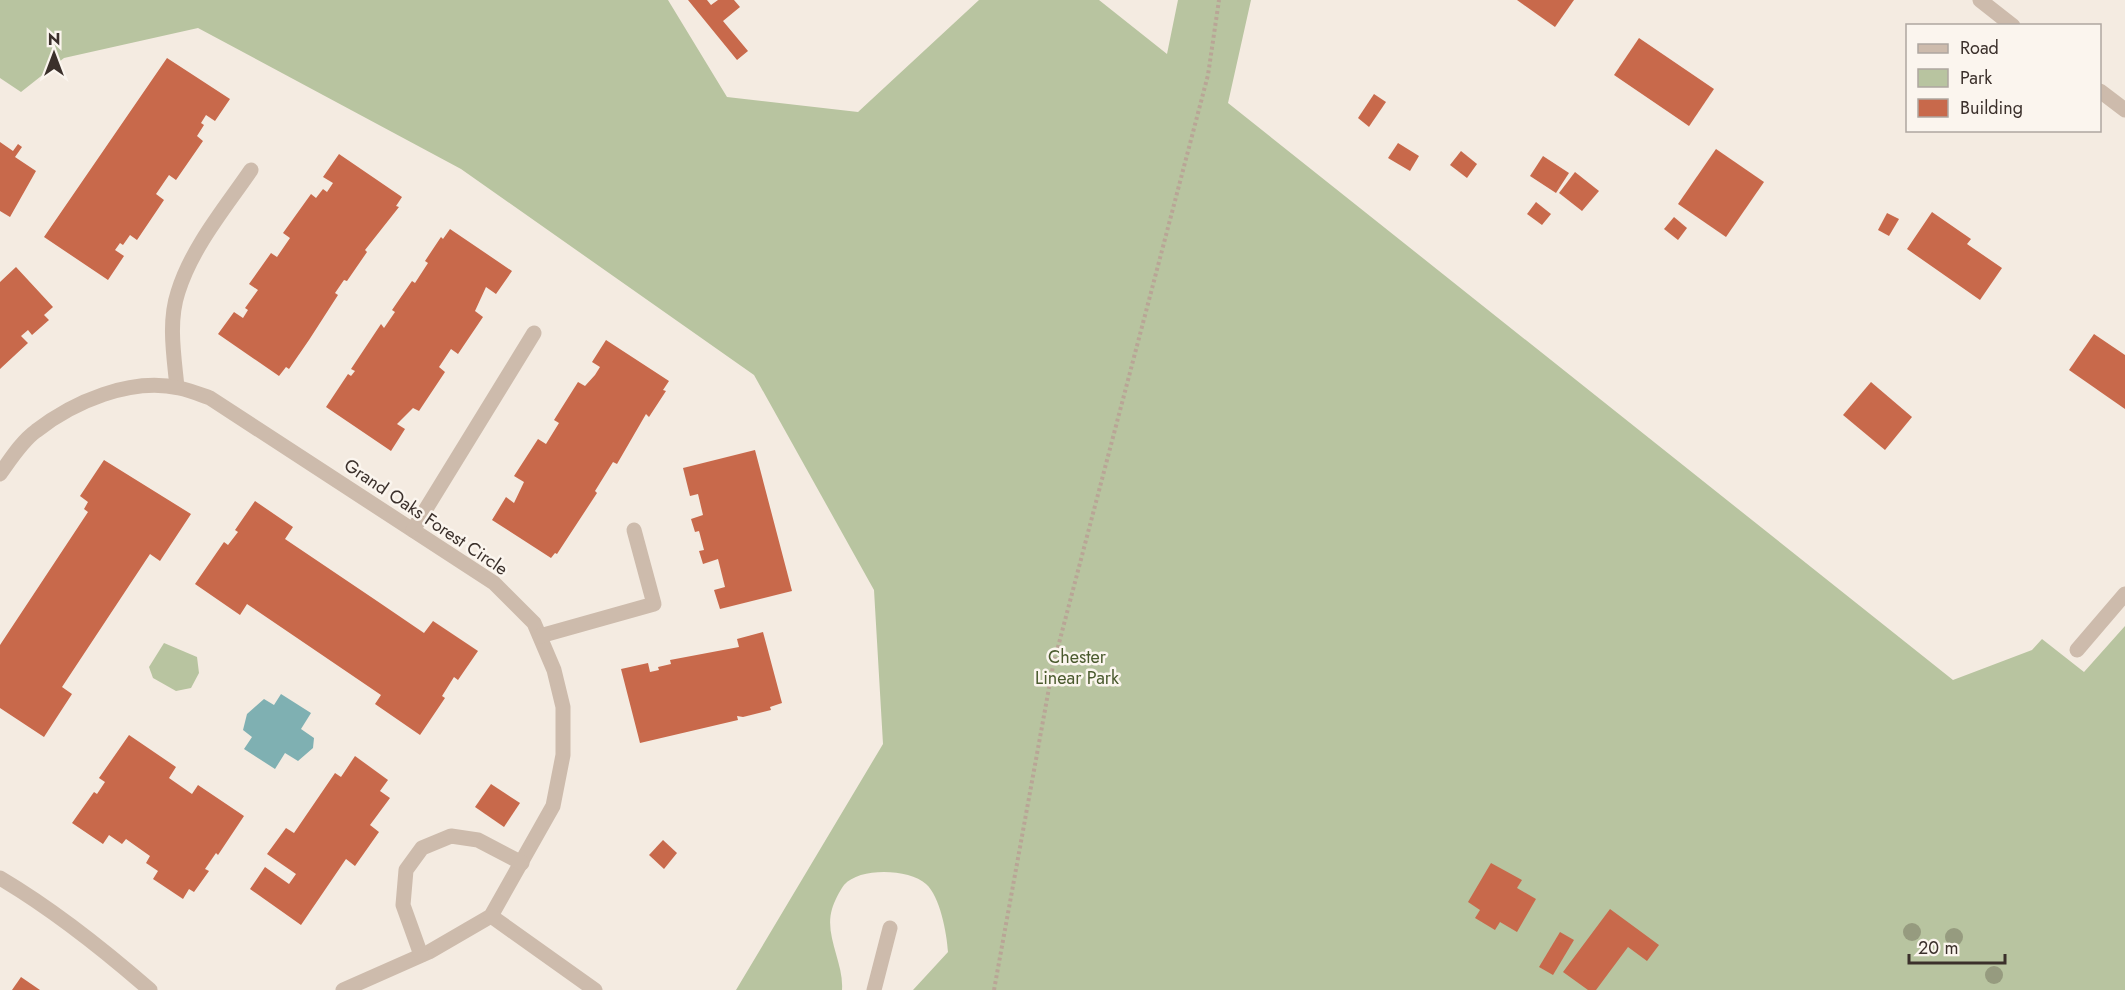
<svg xmlns="http://www.w3.org/2000/svg" width="2125" height="990" font-family="Jost,sans-serif">
	<style>
		.green { fill: #b8c4a0 }
		.water { fill: #7fb0b2 }
		.building { fill: #c8694b }
		.lines { fill: none; stroke-linecap: round; stroke-linejoin: round }
		.path { stroke: #b9a596; stroke-width: 4; stroke-dasharray: 3 3; stroke-linecap: butt }
		.minor { stroke: #cdbbac; stroke-width: 15 }
		.tree { fill: #969b7f }
		.labels { text-anchor: middle; stroke-width: 5; stroke-linejoin: round; paint-order: stroke }
		.street-label { font-size: 18px; fill: #3b302b; stroke: #fbf5ee }
		.park-label { font-size: 18px; fill: #4a5a2e; stroke: #fbf5ee }
	</style>
	<rect width="100%" height="100%" fill="#f4ebe1"/>
	<g class="green">
		<path d="M0,0H668L727,97L858,112L979,0H1099L1167,54L1178,0H1251L1228,103L1953,680L2032,650L2042,639L2084,672L2125,626V990H913L948,952C947,934 940,896 926,884C909,869 860,867 844,885C840,890 834,902 832,909C824,936 844,963 842,990H736L883,744L874,590L754,375L461,169L198,28L64,58L21,92L0,78Z"/>
		<polygon points="164,643 197,657 199,673 191,688 176,691 153,678 149,667"/>
	</g>
	<polygon class="water" points="281,694 311,713 301,729 314,738 313,748 298,761 285,753 275,769 244,749 252,737 243,730 247,714 264,699 274,705"/>
	<g class="building">
		<polygon points="688,0 707,0 711,5 718,0 734,0 740,7 723,21 748,51 737,60"/>
		<polygon points="1517,0 1574,0 1555,27"/>
		<polygon points="1639,38 1714,89 1689,126 1614,75"/>
		<polygon points="167,58 230,99 215,121 206,115 201,123 204,125 197,136 203,141 176,180 169,175 156,194 164,200 137,240 130,235 123,245 120,243 115,250 124,256 108,280 44,237"/>
		<polygon points="1374,94 1386,102 1369,127 1358,118"/>
		<polygon points="0,142 13,151 18,144 22,147 15,157 36,171 10,217 0,211"/>
		<polygon points="1398,143 1419,156 1410,171 1388,158"/>
		<polygon points="1716,149 1764,182 1726,237 1678,204"/>
		<polygon points="1461,151 1477,164 1467,178 1450,165"/>
		<polygon points="339,154 402,197 396,206 399,207 365,250 367,252 347,281 344,280 335,293 338,295 309,340 289,369 286,367 279,376 218,334 234,312 243,318 248,310 245,308 258,290 249,284 271,253 277,257 290,238 283,233 311,194 316,198 323,189 327,192 333,183 323,177"/>
		<polygon points="1543,156 1569,173 1556,193 1530,176"/>
		<polygon points="1575,172 1599,191 1582,211 1559,193"/>
		<polygon points="1536,202 1551,214 1542,225 1527,214"/>
		<polygon points="1932,212 1971,239 1967,244 2002,268 1980,300 1907,249"/>
		<polygon points="1887,213 1899,219 1889,236 1878,230"/>
		<polygon points="1674,217 1687,228 1678,240 1664,229"/>
		<polygon points="450,229 512,271 496,294 486,287 475,311 483,317 458,354 451,349 439,367 445,372 419,411 413,408 397,424 405,429 391,451 326,407 348,374 351,376 355,371 351,369 381,324 384,328 395,312 392,310 412,281 415,283 428,263 425,261 441,237 443,239"/>
		<polygon points="16,267 53,307 44,315 49,320 32,335 28,330 21,336 28,343 0,369 0,282"/>
		<polygon points="2094,334 2125,355 2125,409 2069,370"/>
		<polygon points="606,340 669,381 663,390 666,391 649,417 646,414 617,464 613,462 595,491 597,493 557,554 555,553 551,558 492,520 506,497 514,503 524,482 514,476 538,439 546,444 559,423 554,420 578,382 585,386 595,375 600,367 592,362"/>
		<polygon points="1871,382 1912,417 1885,450 1843,415"/>
		<polygon points="755,450 792,591 720,609 714,590 725,587 718,559 703,564 699,551 704,550 699,531 695,532 691,519 703,515 698,494 690,496 683,468"/>
		<polygon points="104,460 191,514 160,561 150,554 62,687 72,694 44,737 0,708 0,645 88,512 84,509 88,502 80,496"/>
		<polygon points="255,501 293,527 285,539 377,601 424,633 433,621 478,651 458,680 454,677 442,696 445,698 420,735 375,704 381,695 247,604 240,615 195,584 224,542 228,545 238,532 235,530"/>
		<polygon points="763,632 782,703 770,707 771,710 743,717 737,716 738,720 640,743 621,669 648,663 650,672 659,670 658,667 671,664 670,660 739,647 737,639"/>
		<polygon points="129,735 176,767 169,778 192,794 198,785 244,816 218,855 216,853 205,869 209,871 194,892 189,889 183,899 153,879 158,871 146,863 150,856 126,839 122,844 109,835 103,844 72,823 94,792 97,794 105,782 99,778"/>
		<polygon points="355,756 388,780 380,791 390,798 370,825 379,832 355,866 346,859 301,925 250,889 265,867 289,884 296,874 267,854 286,828 294,833 335,773 341,777"/>
		<polygon points="491,784 520,803 504,827 475,807"/>
		<polygon points="663,840 677,853 664,869 649,855"/>
		<polygon points="1491,863 1522,880 1517,888 1536,899 1517,932 1500,922 1495,930 1475,918 1480,910 1468,902"/>
		<polygon points="1610,909 1659,945 1647,961 1628,947 1596,990 1588,990 1563,972"/>
		<polygon points="1560,932 1574,940 1553,975 1539,967"/>
		<polygon points="21,977 40,990 12,990"/>
	</g>
	<g class="lines">
		<polyline class="path" points="994,990 1053,666 1208,75 1219,0"/>
		<g class="minor">
			<polyline points="1980,0 2013,26"/>
			<polyline points="2100,91 2125,110"/>
			<path d="M177,387C174,356 168,322 178,292C192,247 225,208 251,170"/>
			<path d="M0,474C10,460 22,441 36,431C73,402 131,377 179,388C189,390 199,394 210,398L494,583L534,623L554,670L563,707V755L553,806L491,916L429,952L343,990"/>
			<polyline points="413,530 534,333"/>
			<polyline points="540,636 654,604 634,530"/>
			<polyline points="2077,650 2125,594"/>
			<path d="M0,878C54,910 103,949 150,990"/>
			<polyline points="491,916 595,990"/>
			<polyline points="421,955 403,905 406,870 422,848 451,836 478,840 522,863"/>
			<polyline points="874,990 890,928"/>
		</g>
	</g>
	<g class="tree">
		<circle cx="1912" cy="932" r="9"/>
		<circle cx="1954" cy="937" r="9"/>
		<circle cx="1994" cy="975" r="9"/>
	</g>
	<g class="labels">
		<g class="street-label">
			<text transform="translate(426 517) rotate(34)" y="6">Grand Oaks Forest Circle</text>
		</g>
		<g class="park-label">
			<text x="1077" y="663">Chester<tspan x="1077" dy="21">Linear Park</tspan></text>
		</g>
	</g>
	<rect x="1906" y="24" width="195" height="108" fill="#fbf5ee" stroke="#aea6a0" stroke-width="1.5"/>
	<rect x="1918" y="44" width="30" height="9" fill="#cdbbac" stroke="#aea6a0" stroke-width="1.5"/>
	<text x="1960" y="54" font-size="18" fill="#3b302b">Road</text>
	<rect x="1918" y="69" width="30" height="18" fill="#b8c4a0" stroke="#aea6a0" stroke-width="1.5"/>
	<text x="1960" y="84" font-size="18" fill="#3b302b">Park</text>
	<rect x="1918" y="99" width="30" height="18" fill="#c8694b" stroke="#aea6a0" stroke-width="1.5"/>
	<text x="1960" y="114" font-size="18" fill="#3b302b">Building</text>
	<g transform="translate(54 54)" stroke="#fbf5ee" stroke-width="4.5" paint-order="stroke">
	<path d="M0-4.5L10 22L0 15L-10 22Z" fill="#3b302b"/>
	<text y="-9" font-size="16" font-weight="bold" text-anchor="middle" fill="#3b302b">N</text>
	</g>
	<path d="M1909 954v9h96v-9" fill="none" stroke="#3b302b" stroke-width="3"/>
	<text x="1918" y="954" font-size="18" fill="#3b302b" stroke="#fbf5ee" stroke-width="4.5" paint-order="stroke">20 m</text>
</svg>
